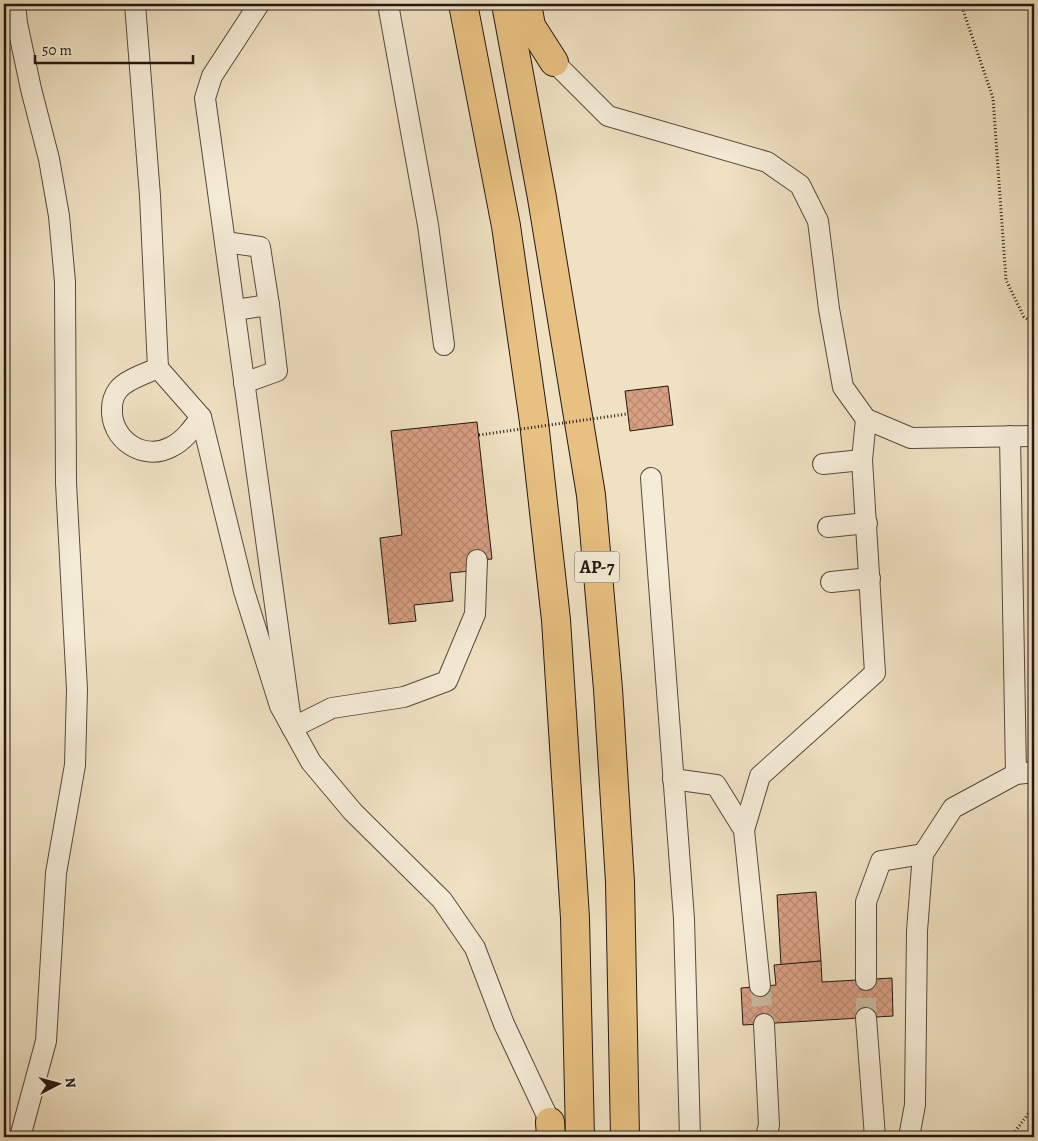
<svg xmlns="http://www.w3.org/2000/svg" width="1038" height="1141" font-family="Alegreya,serif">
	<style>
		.building { fill: url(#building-cross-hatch); stroke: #231811 }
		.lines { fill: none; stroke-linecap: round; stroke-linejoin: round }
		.minor-tunnel { stroke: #c6b99f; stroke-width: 20; stroke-dasharray: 20 10; stroke-linecap: butt }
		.minor-casing { stroke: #564a3d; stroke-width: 22 }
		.highway-casing { stroke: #231811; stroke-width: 30 }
		.path { stroke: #231811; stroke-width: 3; stroke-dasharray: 1 2.5; stroke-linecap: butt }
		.minor { stroke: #f5ecd7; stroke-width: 20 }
		.highway { stroke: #e8c081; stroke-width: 28 }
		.path-bridge { stroke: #231811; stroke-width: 3; stroke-dasharray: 1 2.5; stroke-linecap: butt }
		.labels { text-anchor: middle; stroke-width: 4; stroke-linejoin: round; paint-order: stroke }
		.shield { fill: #f5ecd7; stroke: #62584c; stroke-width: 1 }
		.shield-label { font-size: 18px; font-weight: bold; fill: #231811 }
	</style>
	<defs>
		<pattern id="building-cross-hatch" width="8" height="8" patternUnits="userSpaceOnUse" patternTransform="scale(1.25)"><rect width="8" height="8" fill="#d89f83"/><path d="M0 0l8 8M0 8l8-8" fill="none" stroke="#b98870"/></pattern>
	</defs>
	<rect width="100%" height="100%" fill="#efe1c2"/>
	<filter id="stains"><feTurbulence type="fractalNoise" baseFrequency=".004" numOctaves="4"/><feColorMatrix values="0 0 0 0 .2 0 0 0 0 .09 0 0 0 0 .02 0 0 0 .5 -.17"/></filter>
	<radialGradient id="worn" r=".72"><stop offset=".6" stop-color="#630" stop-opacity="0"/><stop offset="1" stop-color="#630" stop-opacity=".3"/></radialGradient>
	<g class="building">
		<polygon points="668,386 673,425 630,431 625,391"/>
		<polygon points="477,422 492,559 469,561 470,571 450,573 453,601 414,605 416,621 389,624 380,538 402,535 391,431"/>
		<polygon points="816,892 821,961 781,965 777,895"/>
		<polygon points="821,961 822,982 892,978 893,1016 743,1025 741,988 776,985 774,965"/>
	</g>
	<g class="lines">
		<g class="minor-tunnel">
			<polyline points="760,986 764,1024"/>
			<polyline points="866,1018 866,980"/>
		</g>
		<g class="minor-casing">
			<g id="minor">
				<polyline points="15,4 17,23 31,89 49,159 59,216 65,282 66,483 77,689 75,765 56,873 46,1041 20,1137"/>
				<polyline points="135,4 150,196 158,368"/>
				<polyline points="259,4 212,76 205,98 292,728 332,708 404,697 447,681 475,614 477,560"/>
				<polyline points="388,4 428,225 444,345"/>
				<polyline points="554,62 608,116 767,162 800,185 818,221 829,309 843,387 866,419 911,438 1034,436"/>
				<polyline points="225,242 260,247 269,305 277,371 244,383"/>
				<polyline points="235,310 269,305"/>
				<path d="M158,368L201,417C193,428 184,441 171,447C143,462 110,439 112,408C112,403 114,395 118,390C125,380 147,373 158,368Z"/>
				<polyline points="201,417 244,591 280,706 311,762 353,812 442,900 475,948 504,1024 550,1122"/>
				<polyline points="1010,436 1016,774"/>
				<polyline points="823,464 862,460"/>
				<polyline points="651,478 684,919 690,1137"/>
				<polyline points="828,527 867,523"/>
				<polyline points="831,582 870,578"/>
				<polyline points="673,779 716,785 744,830 760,986"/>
				<polyline points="744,830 760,776 875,673 862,460 866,419"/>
				<polyline points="866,980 866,902 881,861 923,854"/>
				<polyline points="866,1018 875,1137"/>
				<polyline points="764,1024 769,1125 766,1137"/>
				<polyline points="909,1137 915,1105 917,931 923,854 953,808 1016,774 1034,772"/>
			</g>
		</g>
		<g class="highway-casing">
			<g id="highway">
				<polyline points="463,4 506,226 534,422 556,620 575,918 580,1137"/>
				<polyline points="506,4 542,198 591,495 608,689 620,882 625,1137"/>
				<polyline points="527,4 531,26 554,62"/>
				<polyline points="550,1122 551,1137"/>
			</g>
		</g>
		<g class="path">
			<polyline points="961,4 993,98 1006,280 1024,317 1034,324"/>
			<polyline points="1011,1137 1034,1106"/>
		</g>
		<use href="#minor" class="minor"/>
		<use href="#highway" class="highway"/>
		<polyline class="path-bridge" points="479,435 627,414"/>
	</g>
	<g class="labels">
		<rect class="shield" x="574.5" y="551.5" width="45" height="31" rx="4"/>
		<g class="shield-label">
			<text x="597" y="573">AP-7</text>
		</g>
	</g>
	<rect width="1038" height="1141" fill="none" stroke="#efe1c2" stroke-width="20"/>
	<rect x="5" y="5" width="1028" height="1131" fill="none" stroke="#231811" stroke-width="2.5"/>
	<rect x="10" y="10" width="1018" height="1121" fill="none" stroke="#231811"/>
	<g transform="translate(58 1084) rotate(84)" stroke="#f5ecd7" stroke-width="4" paint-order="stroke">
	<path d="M0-4L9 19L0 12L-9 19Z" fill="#231811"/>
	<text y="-8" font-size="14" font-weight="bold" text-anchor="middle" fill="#231811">N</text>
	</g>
	<path d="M35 55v8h158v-8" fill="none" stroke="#231811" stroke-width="2.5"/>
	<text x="42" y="55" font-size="15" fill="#231811" stroke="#f5ecd7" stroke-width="4" paint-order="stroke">50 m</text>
	<rect width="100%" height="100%" filter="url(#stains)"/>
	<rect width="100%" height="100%" fill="url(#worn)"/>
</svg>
